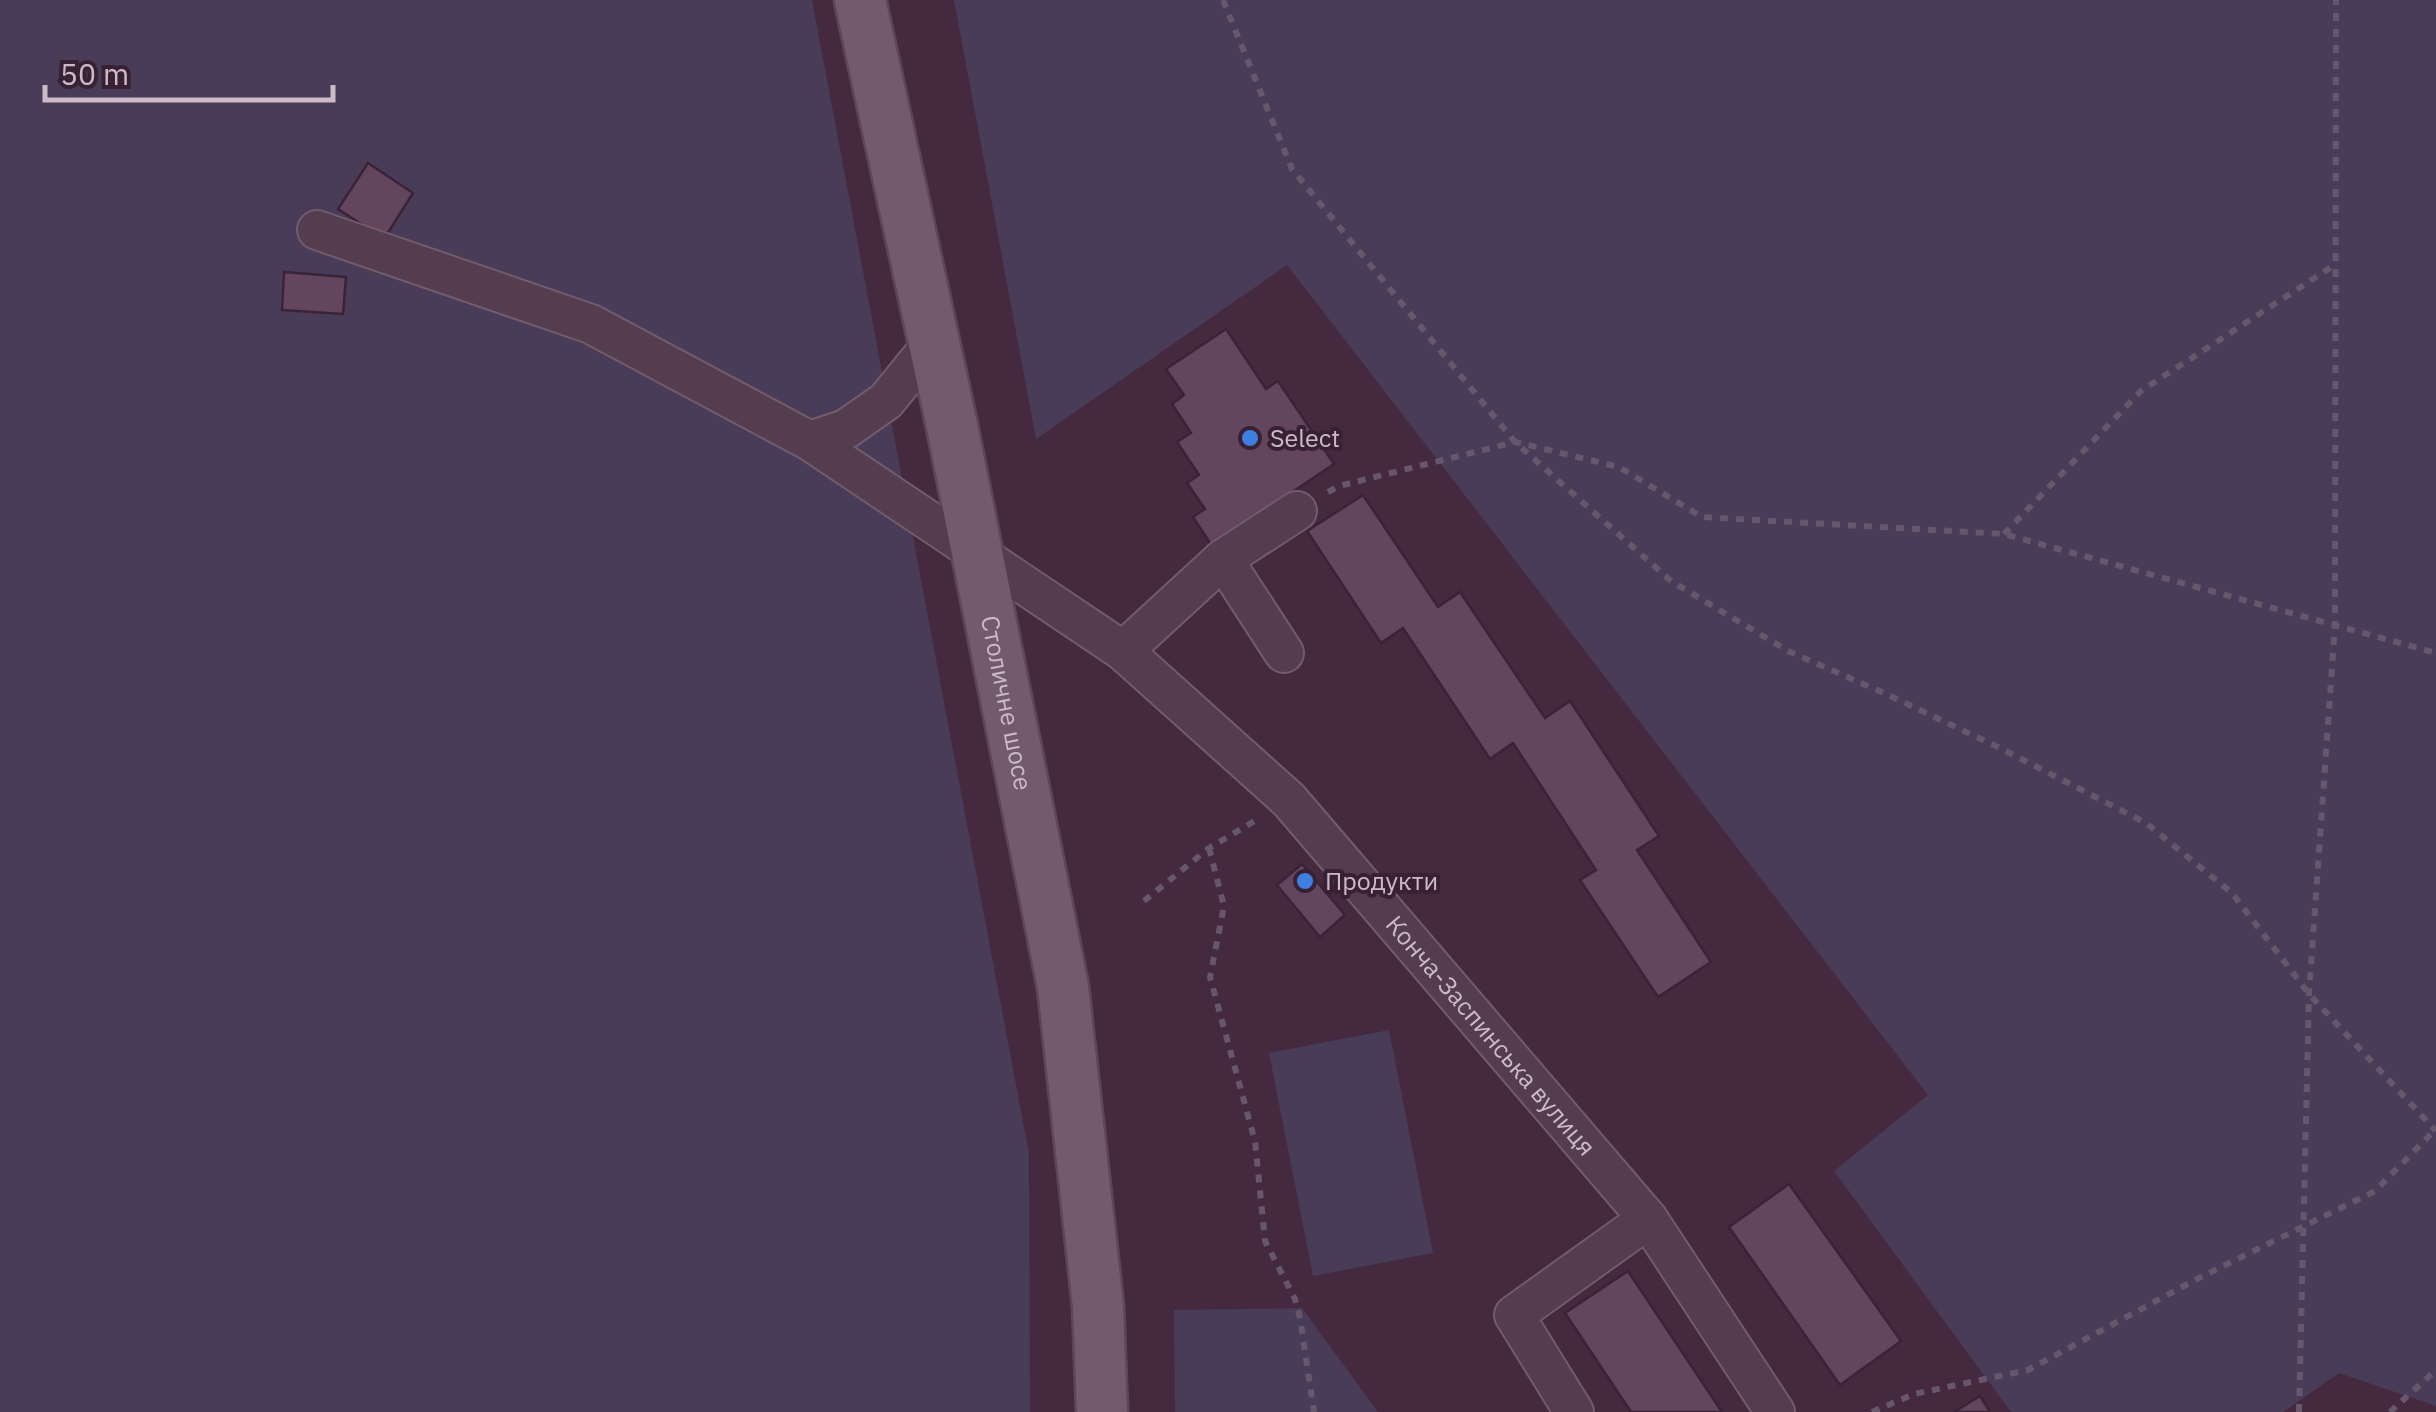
<svg xmlns="http://www.w3.org/2000/svg" width="2436" height="1412" font-family="'IBM Plex Sans',sans-serif">
	<style>
		.green { fill: #493c58 }
		.building { fill: #63455e; stroke: #3b2337; stroke-width: 2.5 }
		.lines { fill: none; stroke-linecap: round; stroke-linejoin: round }
		.minor-casing { stroke: #715b6c; stroke-width: 42 }
		.major-casing { stroke: #5d4658; stroke-width: 55 }
		.path { stroke: #67576d; stroke-width: 6; stroke-dasharray: 8 8; stroke-linecap: butt }
		.minor { stroke: #533d4f; stroke-width: 38 }
		.major { stroke: #735b6f; stroke-width: 50 }
		.shop-dot { fill: #3f7fe0; stroke: #392135; stroke-width: 4 }
		.labels { text-anchor: middle; stroke-width: 8; stroke-linejoin: round; paint-order: stroke }
		.poi-label { font-size: 25px; fill: #cdbac9; stroke: #392135; text-anchor: start }
		.street-label { font-size: 25px; fill: #cdbac9; stroke: #392135 }
	</style>
	<rect width="100%" height="100%" fill="#44293f"/>
	<g class="green">
		<polygon points="0,0 812,0 1029,1154 1030,1412 0,1412"/>
		<polygon points="954,0 2436,0 2436,1406 2339,1373 2283,1412 2011,1412 1834,1171 1928,1095 1287,265 1036,439"/>
		<polygon points="1389,1030 1433,1253 1313,1276 1269,1053"/>
		<polygon points="1302,1308 1378,1412 1175,1412 1174,1310"/>
	</g>
	<g class="building">
		<polygon points="368,163 413,193 384,239 338,209"/>
		<polygon points="284,272 346,277 343,314 282,310"/>
		<polygon points="1226,329 1266,389 1278,381 1334,464 1212,546 1193,517 1205,509 1187,483 1199,475 1177,442 1191,433 1172,404 1184,395 1166,369"/>
		<polygon points="1363,495 1438,607 1460,592 1545,718 1570,701 1659,836 1637,850 1711,962 1658,997 1580,880 1596,870 1513,743 1490,759 1403,628 1381,643 1307,531"/>
		<polygon points="1302,864 1345,915 1320,937 1277,885"/>
		<polygon points="1789,1184 1901,1341 1840,1385 1729,1227"/>
		<polygon points="1628,1271 1722,1412 1631,1412 1565,1313"/>
		<polygon points="1980,1396 1990,1412 1954,1412"/>
	</g>
	<g class="lines">
		<g class="minor-casing">
			<g id="minor">
				<path id="s1" d="M317,230L591,324L810,441L1123,651L1289,800L1648,1219L1775,1412"/>
				<polyline points="810,441 846,429 886,401 934,342"/>
				<polyline points="1223,559 1284,653"/>
				<polyline points="1123,651 1223,559 1297,511"/>
				<polyline points="1574,1412 1514,1315 1648,1219"/>
			</g>
		</g>
		<g class="major-casing">
			<g id="major">
				<path id="s2" d="M860,0L952,426L1063,987L1098,1306L1102,1412"/>
			</g>
		</g>
		<g class="path">
			<polyline points="1223,0 1292,169 1515,442 1671,581 1788,651 1884,693 2000,748 2146,823 2232,893 2309,994 2436,1131"/>
			<polyline points="1328,492 1339,486 1515,442 1619,467 1702,517 2004,534 2436,653"/>
			<polyline points="2004,534 2141,391 2336,264"/>
			<polyline points="1209,848 1224,906 1210,977 1255,1141 1265,1241 1295,1299 1300,1318 1314,1412"/>
			<polyline points="1144,901 1209,848 1258,819"/>
			<polyline points="1872,1412 1914,1394 2028,1370 2195,1280 2375,1191 2436,1129"/>
			<polyline points="2299,1412 2309,994 2335,625 2336,0"/>
			<polyline points="2390,1412 2436,1370"/>
		</g>
		<use href="#minor" class="minor"/>
		<use href="#major" class="major"/>
	</g>
	<g class="shop-dot">
		<circle cx="1250" cy="438" r="10"/>
		<circle cx="1305" cy="881" r="10"/>
	</g>
	<g class="labels">
		<g class="poi-label">
			<text x="1270" y="447">Select</text>
			<text x="1325" y="890">Продукти</text>
		</g>
		<g class="street-label">
			<text dy="9" stroke="none"><textPath href="#s2" startOffset="718">Столичне шосе</textPath></text>
			<text dy="9" stroke="none"><textPath href="#s1" startOffset="1448">Конча-Заспинська вулиця</textPath></text>
		</g>
	</g>
	<path d="M45 85v15h288v-15" fill="none" stroke="#cdbac9" stroke-width="5"/>
	<text x="60" y="85" font-size="30" fill="#cdbac9" stroke="#392135" stroke-width="8" paint-order="stroke">50 m</text>
</svg>
